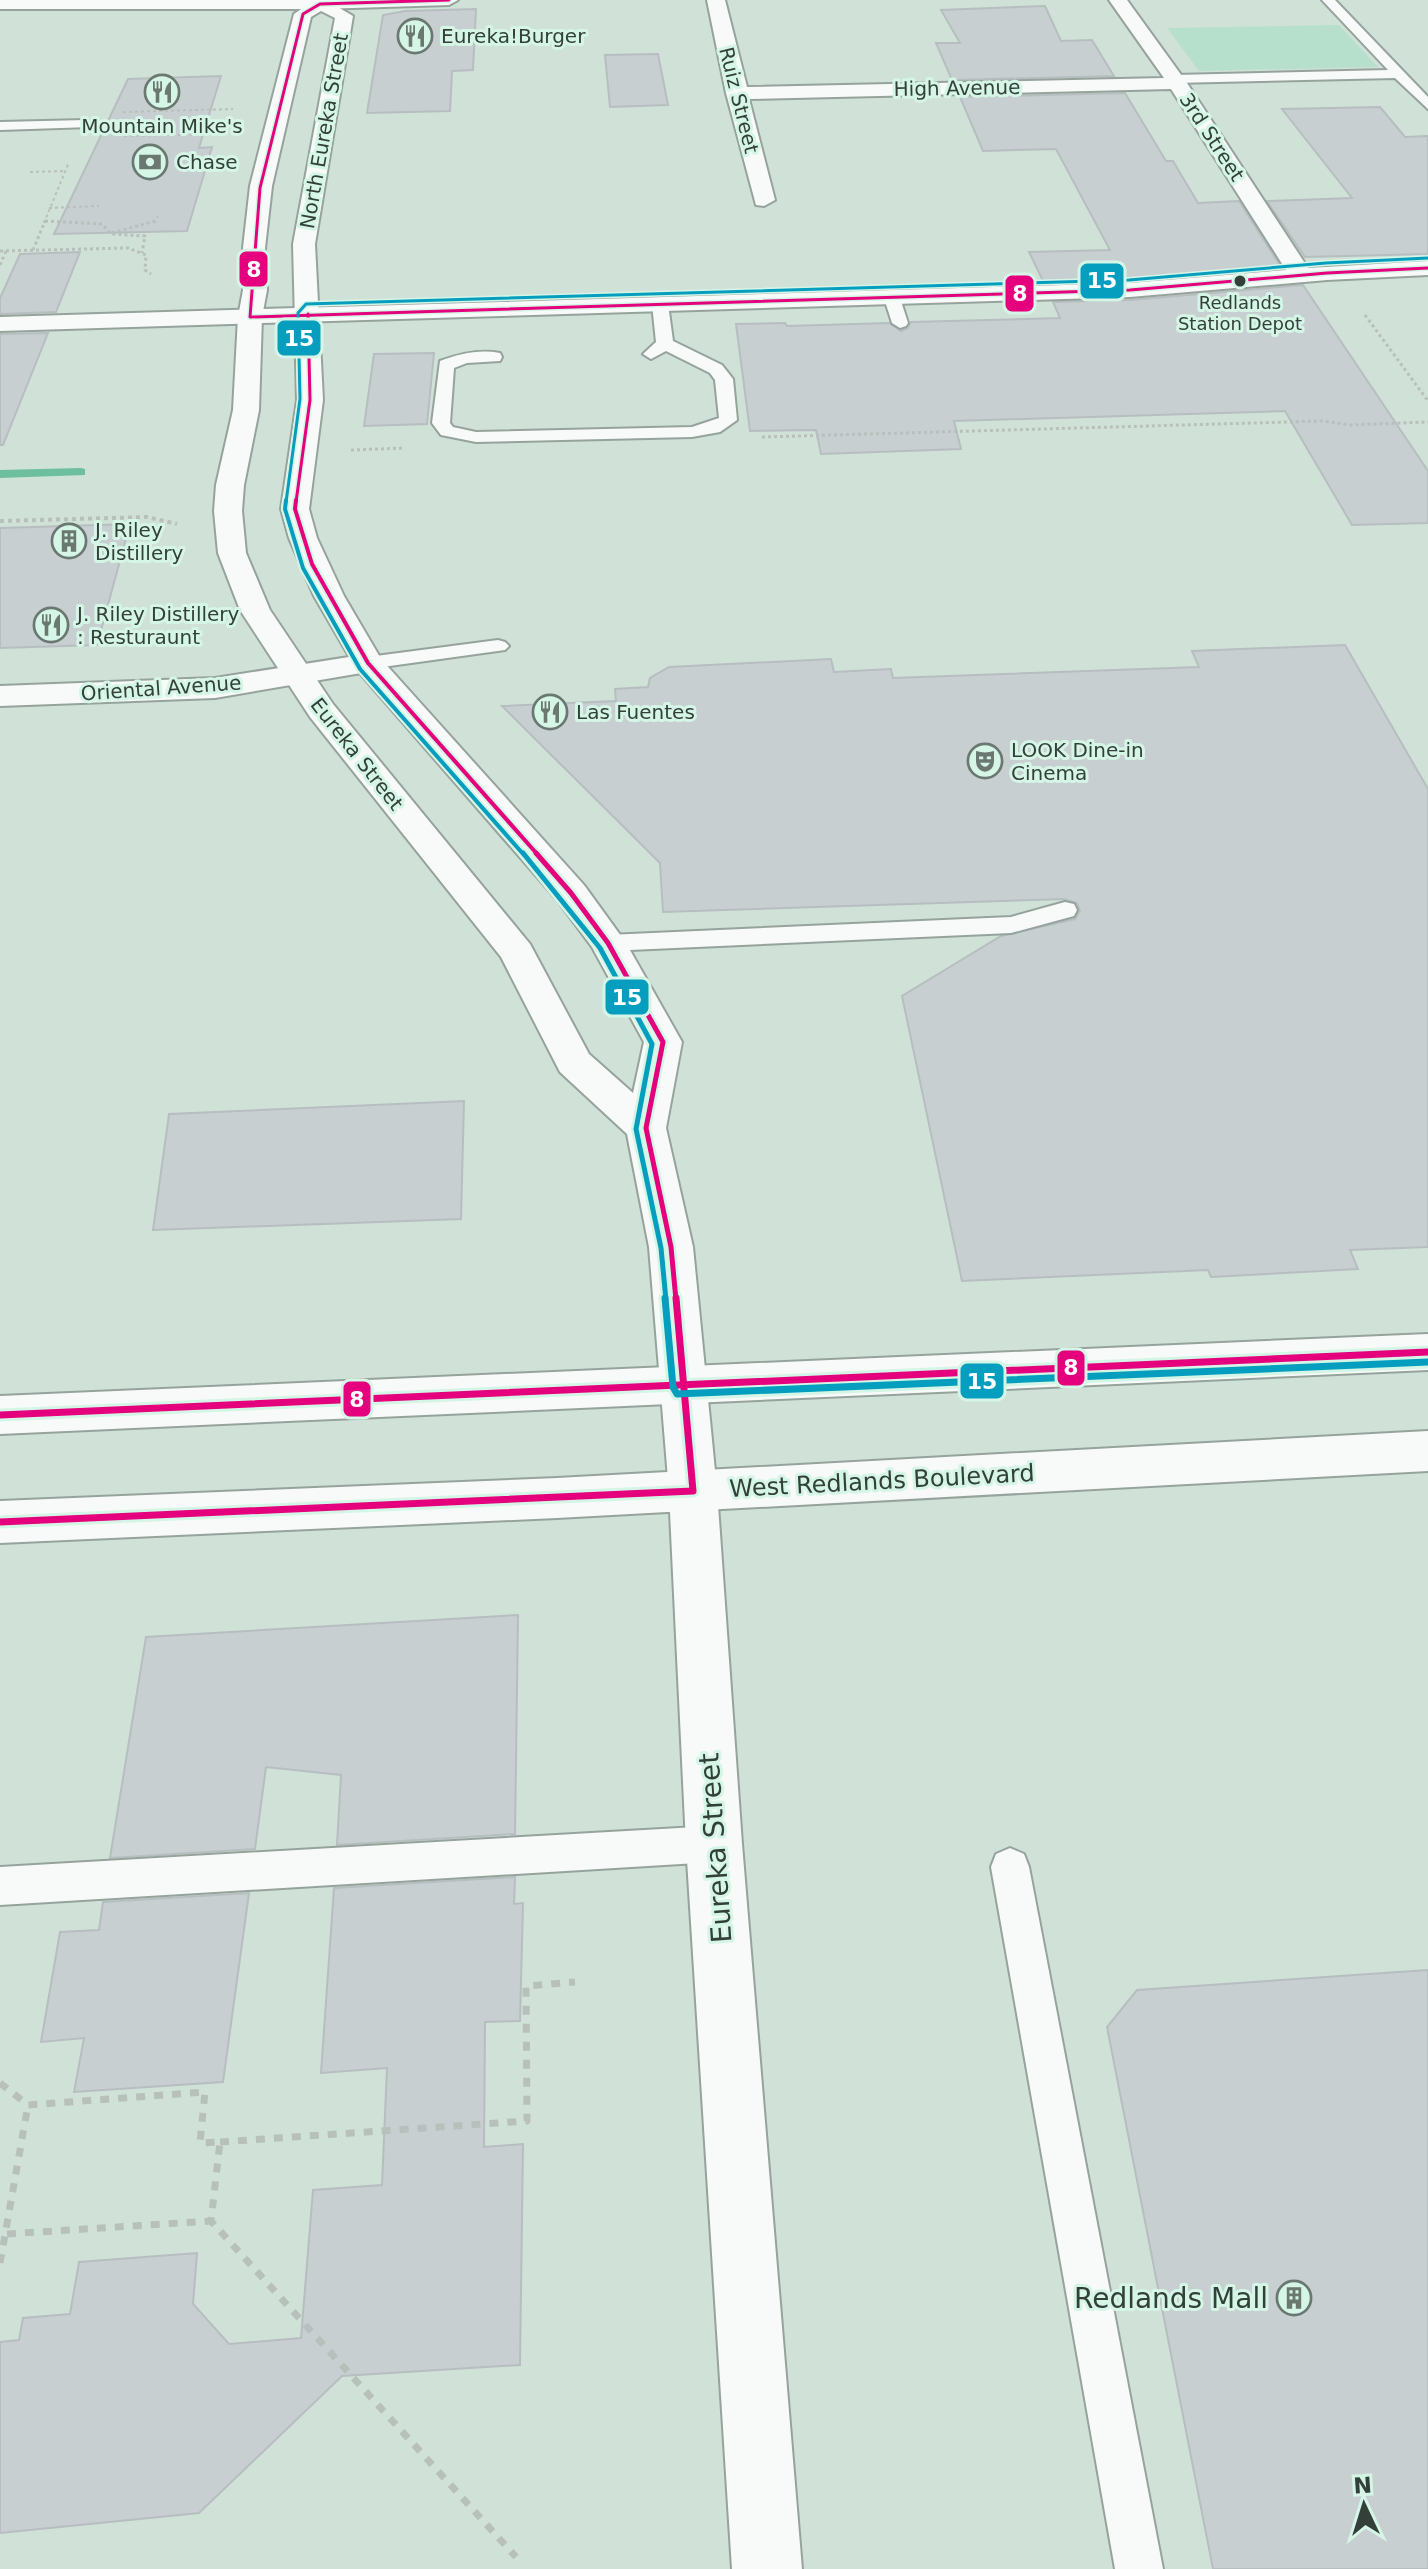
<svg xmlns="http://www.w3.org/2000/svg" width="1428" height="2569" font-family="'DejaVu Sans',sans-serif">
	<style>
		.green { fill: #b7e0cc }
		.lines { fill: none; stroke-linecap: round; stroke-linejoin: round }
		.stream { fill: #6dbf9e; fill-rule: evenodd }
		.building { fill: #c8cfd1; stroke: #b7bec0; stroke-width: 2 }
		.service-casing { stroke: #96a39c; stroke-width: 4 }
		.minor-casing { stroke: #96a39c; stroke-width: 4 }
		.tertiary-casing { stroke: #96a39c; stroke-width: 4 }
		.secondary-casing { stroke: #96a39c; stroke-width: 4 }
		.primary-casing { stroke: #96a39c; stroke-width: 4 }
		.motorway-casing { stroke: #96a39c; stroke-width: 4 }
		.path-far3 { stroke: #b8c0bc; stroke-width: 2; stroke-dasharray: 3 3; stroke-linecap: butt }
		.path-far2 { stroke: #b8c0bc; stroke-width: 3; stroke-dasharray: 3 3; stroke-linecap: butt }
		.path-far1 { stroke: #b8c0bc; stroke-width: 4; stroke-dasharray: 4 4; stroke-linecap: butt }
		.path { stroke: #b8c0bc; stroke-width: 7; stroke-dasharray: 9 9; stroke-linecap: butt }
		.service { fill: #f8faf9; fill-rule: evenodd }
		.minor { fill: #f8faf9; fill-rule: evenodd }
		.tertiary { fill: #f8faf9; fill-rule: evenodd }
		.secondary { fill: #f8faf9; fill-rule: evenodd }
		.primary { fill: #f8faf9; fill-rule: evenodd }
		.motorway { fill: #f8faf9; fill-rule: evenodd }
		.bus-1-far3-casing { stroke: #d5f6e6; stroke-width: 6 }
		.bus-1-far2-casing { stroke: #d5f6e6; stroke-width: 8 }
		.bus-1-far1-casing { stroke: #d5f6e6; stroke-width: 10 }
		.bus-1-casing { stroke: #d5f6e6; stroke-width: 13 }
		.bus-2-far3-casing { stroke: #d5f6e6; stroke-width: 6 }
		.bus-2-far2-casing { stroke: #d5f6e6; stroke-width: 8 }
		.bus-2-far1-casing { stroke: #d5f6e6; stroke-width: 10 }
		.bus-2-casing { stroke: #d5f6e6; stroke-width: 13 }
		.bus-1-far3 { stroke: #e5007d; stroke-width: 3 }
		.bus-1-far2 { stroke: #e5007d; stroke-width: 4 }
		.bus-1-far1 { stroke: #e5007d; stroke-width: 5 }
		.bus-1 { stroke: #e5007d; stroke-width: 7 }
		.bus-2-far3 { stroke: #059ebf; stroke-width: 3 }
		.bus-2-far2 { stroke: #059ebf; stroke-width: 4 }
		.bus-2-far1 { stroke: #059ebf; stroke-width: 5 }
		.bus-2 { stroke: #059ebf; stroke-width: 7 }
		.bus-dot { fill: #33403a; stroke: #d5f6e6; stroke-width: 3 }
		.labels { text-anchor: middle; stroke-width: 6; stroke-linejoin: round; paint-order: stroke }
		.far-bus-label { font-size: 18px; fill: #33403a; stroke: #d5f6e6 }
		.far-poi-label { font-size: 20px; fill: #33403a; stroke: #d5f6e6; text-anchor: start }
		.far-street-label { font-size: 20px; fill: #33403a; stroke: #d5f6e6 }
		.street-label { font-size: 24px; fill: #33403a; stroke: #d5f6e6 }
		.near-street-label { font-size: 28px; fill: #33403a; stroke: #d5f6e6 }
		.near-poi-label { font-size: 28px; fill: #33403a; stroke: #d5f6e6; text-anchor: end }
		.line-badge { stroke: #d5f6e6; stroke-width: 3 }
		.badge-label { font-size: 22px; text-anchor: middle; font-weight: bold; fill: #fff }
	</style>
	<rect width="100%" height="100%" fill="#d0e1d8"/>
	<polygon class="green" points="1339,25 1378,67 1199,71 1167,28"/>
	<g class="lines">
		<polygon class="stream" points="81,468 85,469 85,475 0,478 0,470"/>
	</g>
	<g class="building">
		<polygon points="1045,6 1061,41 1092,40 1114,76 952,80 936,43 960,43 941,10"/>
		<polygon points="476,9 473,70 452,71 450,111 367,113 383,15 405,11"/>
		<polygon points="658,54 668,105 610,107 605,55"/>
		<polygon points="221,76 199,148 212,147 187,231 54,234 128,79"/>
		<polygon points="1125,93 1166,161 1173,161 1198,203 1239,201 1281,267 1130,280 1044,283 1029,252 1110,250 1056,149 983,151 960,97"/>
		<polygon points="1380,107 1405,137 1428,136 1428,254 1305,257 1267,201 1352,198 1282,109"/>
		<polygon points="80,252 56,312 0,314 0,298 20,254"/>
		<polygon points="1303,285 1428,471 1428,523 1352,525 1285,411 954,421 961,449 821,454 816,430 750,431 736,324 785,323 787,326 889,323 901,331 908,328 911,322 1060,318 1053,302 1130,300"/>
		<polygon points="48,333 3,445 0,445 0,334"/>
		<polygon points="434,353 427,424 364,426 374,354"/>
		<polygon points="130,524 97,645 0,648 0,528"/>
		<polygon points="1345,645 1428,789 1428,1247 1350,1250 1358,1269 1211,1277 1208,1270 962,1281 902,996 1001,936 1075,919 1080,911 1077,903 1064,899 663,912 660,863 502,706 616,701 615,689 648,687 650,678 669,667 831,659 834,672 891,669 893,678 1199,667 1192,651"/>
		<polygon points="464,1101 461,1219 153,1230 169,1114"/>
		<polygon points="518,1615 515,1834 337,1845 341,1775 266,1767 255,1849 110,1858 146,1637"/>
		<polygon points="515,1877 514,1904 523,1903 520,2021 485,2022 484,2147 523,2144 520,2365 342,2376 199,2513 0,2533 0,2342 19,2340 23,2318 70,2314 79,2262 197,2253 193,2304 229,2344 301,2338 313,2190 382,2185 387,2068 321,2073 334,1888"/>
		<polygon points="249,1893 223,2082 74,2092 84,2038 41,2042 60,1932 99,1930 103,1902"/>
		<polygon points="1428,1970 1428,2569 1213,2569 1107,2027 1137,1990"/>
	</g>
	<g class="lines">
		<g class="service-casing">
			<g id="service">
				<polygon points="1322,0 1335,0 1428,97 1428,109 1395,78 1174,83 1167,79 1174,75 1388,70"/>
				<polygon points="86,120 93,124 91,127 0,130 0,122"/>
				<polygon points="892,293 900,298 908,323 906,326 900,328 892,323 884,298"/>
				<path d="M660,299L668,304L673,341L722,365L733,379L737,420L720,432L692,437L476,442L441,435L432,423L440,361C459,354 479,349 500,353L502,357L500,361L467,363L454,368L450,423L453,427L476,432L692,427L719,418L715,380L710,373L666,351L651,359L643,354L656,342L652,304Z"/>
				<polygon points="498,640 505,642 509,646 505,650 368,669 357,663 368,657"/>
				<polygon points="1065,902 1074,904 1077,910 1074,916 1011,933 608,951 599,949 595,943 599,937 608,935 1011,917"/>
				<polygon points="714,1826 727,1831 733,1844 727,1857 714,1862 0,1905 0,1867"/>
				<polygon points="1010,1848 1024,1854 1029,1867 1163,2569 1115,2569 991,1867 996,1854"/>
			</g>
		</g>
		<g class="minor-casing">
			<g id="minor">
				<polygon points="707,0 725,0 747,87 1164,78 1109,0 1127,0 1187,83 1308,268 1428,261 1428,275 1327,280 1130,297 0,331 0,317 1130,283 1286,270 1171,89 749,99 775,200 764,206 756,205 726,93"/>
				<polygon points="368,654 379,656 384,663 379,670 215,698 0,706 0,686 215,678"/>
			</g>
		</g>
		<g class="tertiary-casing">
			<path id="tertiary" d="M314,0H326L353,16L315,244L323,400L309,509L317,538L344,596L381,659L584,885L626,943L682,1042L666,1128L693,1247L717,1491L742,1844L802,2569H732L686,1844L669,1491L649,1247L627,1134L560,1072L501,957L310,717L240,610L218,553L214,511L216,485L233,410L238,317L243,290V248L250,186L294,14ZM321,11L335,18L293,244L297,400L281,509L289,538L314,596L357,670L558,901L592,947L644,1042L633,1093L589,1054L530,944L333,704L270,610L246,553L242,511L244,485L259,410L262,317L267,290L265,248L272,186L311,17Z"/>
		</g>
		<g class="secondary-casing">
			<polygon id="secondary" points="314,0 458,0 449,5 320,9 314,8 311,4"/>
		</g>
		<g class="primary-casing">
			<g id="primary">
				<polygon points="1428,1334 1428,1370 0,1434 0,1396"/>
				<polygon points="1428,1431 1428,1471 557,1518 0,1543 0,1501 557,1478"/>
			</g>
		</g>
		<g class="motorway-casing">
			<polygon id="motorway" points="0,0 325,0 329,4 320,9 0,9"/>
		</g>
		<g class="path-far3">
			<polyline points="123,112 233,109"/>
			<polyline points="124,136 226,134"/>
			<polyline points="30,172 65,171"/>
			<polyline points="49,208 99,206"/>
			<polyline points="45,221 77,223"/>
			<polyline points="44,223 69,162"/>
			<polyline points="154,223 158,216"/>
		</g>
		<g class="path-far2">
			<polyline points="45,221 102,224 111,234 145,236 142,253"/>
			<polyline points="112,233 155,221"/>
			<polyline points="33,250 45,221"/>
			<polyline points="0,251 128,248 146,255 145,270 151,274"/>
			<polyline points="0,265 6,251"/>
			<polyline points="1365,315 1428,401"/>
			<polyline points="762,437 1323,421 1350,425 1428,422"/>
			<polyline points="351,450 405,448"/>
		</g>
		<polyline class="path-far1" points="0,521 147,517 177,524"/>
		<g class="path">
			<polyline points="0,2083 28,2105 205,2092 200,2143 220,2142 211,2221 516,2557"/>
			<polyline points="220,2142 527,2121 526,1986 575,1982"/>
			<polyline points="7,2234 211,2221"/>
			<polyline points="0,2263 28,2105"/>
		</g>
		<use href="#service" class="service"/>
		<use href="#minor" class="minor"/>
		<use href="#tertiary" class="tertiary"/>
		<use href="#secondary" class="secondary"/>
		<use href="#primary" class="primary"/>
		<use href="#motorway" class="motorway"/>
		<g class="bus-1-far3-casing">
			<g id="bus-1-far3">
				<polyline points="449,0 320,4 303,14 260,188 250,317 1130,290 1327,273 1428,268"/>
				<polyline points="296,502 310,400 308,314"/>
			</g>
		</g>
		<g class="bus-1-far2-casing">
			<polyline id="bus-1-far2" points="296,500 295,509 312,564 368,663 538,855"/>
		</g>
		<g class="bus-1-far1-casing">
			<polyline id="bus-1-far1" points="536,853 571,893 608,943 663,1042 646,1128 671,1247 676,1300"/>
		</g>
		<g class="bus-1-casing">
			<g id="bus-1">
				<polyline points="0,1415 1428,1352"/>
				<polyline points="0,1522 693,1491 676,1298"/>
			</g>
		</g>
		<g class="bus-2-far3-casing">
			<polyline id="bus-2-far3" points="286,502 300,399 298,313 306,304 1129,280 1326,263 1428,258"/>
		</g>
		<g class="bus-2-far2-casing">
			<polyline id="bus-2-far2" points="286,500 285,509 303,568 360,669 524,855"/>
		</g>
		<g class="bus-2-far1-casing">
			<polyline id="bus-2-far1" points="523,853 600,948 652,1044 636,1129 661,1248 666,1300"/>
		</g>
		<g class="bus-2-casing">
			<polyline id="bus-2" points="665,1298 673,1387 677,1394 1428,1362"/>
		</g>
		<use href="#bus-1-far3" class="bus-1-far3"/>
		<use href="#bus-1-far2" class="bus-1-far2"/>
		<use href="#bus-1-far1" class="bus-1-far1"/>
		<use href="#bus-1" class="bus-1"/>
		<use href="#bus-2-far3" class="bus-2-far3"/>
		<use href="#bus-2-far2" class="bus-2-far2"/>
		<use href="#bus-2-far1" class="bus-2-far1"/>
		<use href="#bus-2" class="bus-2"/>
	</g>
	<defs>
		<g id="restaurant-ring" transform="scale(1.8)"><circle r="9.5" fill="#d5f6e6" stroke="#6a7871" stroke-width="1.5"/><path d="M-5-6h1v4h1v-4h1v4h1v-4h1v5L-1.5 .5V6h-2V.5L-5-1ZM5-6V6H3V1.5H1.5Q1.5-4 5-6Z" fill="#6a7871"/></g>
		<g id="bank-ring" transform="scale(1.8)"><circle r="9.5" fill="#d5f6e6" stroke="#6a7871" stroke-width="1.5"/><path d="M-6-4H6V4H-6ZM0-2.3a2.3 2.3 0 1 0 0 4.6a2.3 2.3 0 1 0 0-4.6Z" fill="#6a7871"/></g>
		<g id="building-ring" transform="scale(1.8)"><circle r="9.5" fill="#d5f6e6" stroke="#6a7871" stroke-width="1.5"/><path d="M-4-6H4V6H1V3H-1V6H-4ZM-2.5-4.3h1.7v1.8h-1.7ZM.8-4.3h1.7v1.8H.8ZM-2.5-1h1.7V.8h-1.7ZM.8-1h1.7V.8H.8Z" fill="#6a7871"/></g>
		<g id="theatre-ring" transform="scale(1.8)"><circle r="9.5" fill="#d5f6e6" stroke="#6a7871" stroke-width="1.5"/><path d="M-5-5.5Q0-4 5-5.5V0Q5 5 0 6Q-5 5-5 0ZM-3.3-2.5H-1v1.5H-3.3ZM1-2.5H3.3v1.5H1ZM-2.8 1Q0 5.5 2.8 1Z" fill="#6a7871"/></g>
	</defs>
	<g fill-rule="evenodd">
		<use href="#restaurant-ring" x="415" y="36"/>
		<use href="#restaurant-ring" x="162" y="92"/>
		<use href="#bank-ring" x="150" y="162"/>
		<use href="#building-ring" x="69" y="541"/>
		<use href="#restaurant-ring" x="51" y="625"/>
		<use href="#restaurant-ring" x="550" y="712"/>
		<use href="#theatre-ring" x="985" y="761"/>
		<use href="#building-ring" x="1294" y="2298"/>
	</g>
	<circle class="bus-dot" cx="1240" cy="281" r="7"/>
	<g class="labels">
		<g class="far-bus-label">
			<text x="1240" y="309">Redlands<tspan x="1240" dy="21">Station Depot</tspan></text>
		</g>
		<g class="far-poi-label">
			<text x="441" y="43">Eureka!Burger</text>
			<text x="162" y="133" text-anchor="middle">Mountain Mike's</text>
			<text x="176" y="169">Chase</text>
			<text x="95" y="537">J. Riley<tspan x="95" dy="23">Distillery</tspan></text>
			<text x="77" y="621">J. Riley Distillery<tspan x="77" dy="23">: Resturaunt</tspan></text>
			<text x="576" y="719">Las Fuentes</text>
			<text x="1011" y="757">LOOK Dine-in<tspan x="1011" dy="23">Cinema</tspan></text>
		</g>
		<g class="far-street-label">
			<text transform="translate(957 88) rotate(-1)" y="7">High Avenue</text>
			<text transform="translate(739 100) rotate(76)" y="7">Ruiz Street</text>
			<text transform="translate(324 131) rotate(-80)" y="7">North Eureka Street</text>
			<text transform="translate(1212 137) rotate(57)" y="7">3rd Street</text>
			<text transform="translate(161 688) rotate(-4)" y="7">Oriental Avenue</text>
			<text transform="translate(357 754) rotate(52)" y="7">Eureka Street</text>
		</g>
		<g class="street-label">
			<text transform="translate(882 1481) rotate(-3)" y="8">West Redlands Boulevard</text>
		</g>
		<g class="near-street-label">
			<text transform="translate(715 1848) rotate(-94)" y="10">Eureka Street</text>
		</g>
		<g class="near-poi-label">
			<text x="1268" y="2308">Redlands Mall</text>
		</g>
	</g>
	<g class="line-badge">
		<rect x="238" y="250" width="31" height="38" rx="8" fill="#e5007d"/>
		<rect x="1079" y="262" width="46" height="38" rx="8" fill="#059ebf"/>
		<rect x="1004" y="274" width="31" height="39" rx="8" fill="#e5007d"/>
		<rect x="276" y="319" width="46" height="38" rx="8" fill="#059ebf"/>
		<rect x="604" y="978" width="46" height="38" rx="8" fill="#059ebf"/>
		<rect x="1056" y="1349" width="30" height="38" rx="8" fill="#e5007d"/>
		<rect x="959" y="1362" width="46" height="38" rx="8" fill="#059ebf"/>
		<rect x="342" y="1380" width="30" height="38" rx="8" fill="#e5007d"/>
	</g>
	<g class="badge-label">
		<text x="254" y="277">8</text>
		<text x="1102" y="288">15</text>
		<text x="1020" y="301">8</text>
		<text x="299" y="346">15</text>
		<text x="627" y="1005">15</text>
		<text x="1071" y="1375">8</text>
		<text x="982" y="1389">15</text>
		<text x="357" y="1407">8</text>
	</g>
	<g transform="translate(1364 2505) rotate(356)" stroke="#d5f6e6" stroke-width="6" paint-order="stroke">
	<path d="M0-6L14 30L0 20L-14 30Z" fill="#33403a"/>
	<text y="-12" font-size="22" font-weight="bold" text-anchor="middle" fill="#33403a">N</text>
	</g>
</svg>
